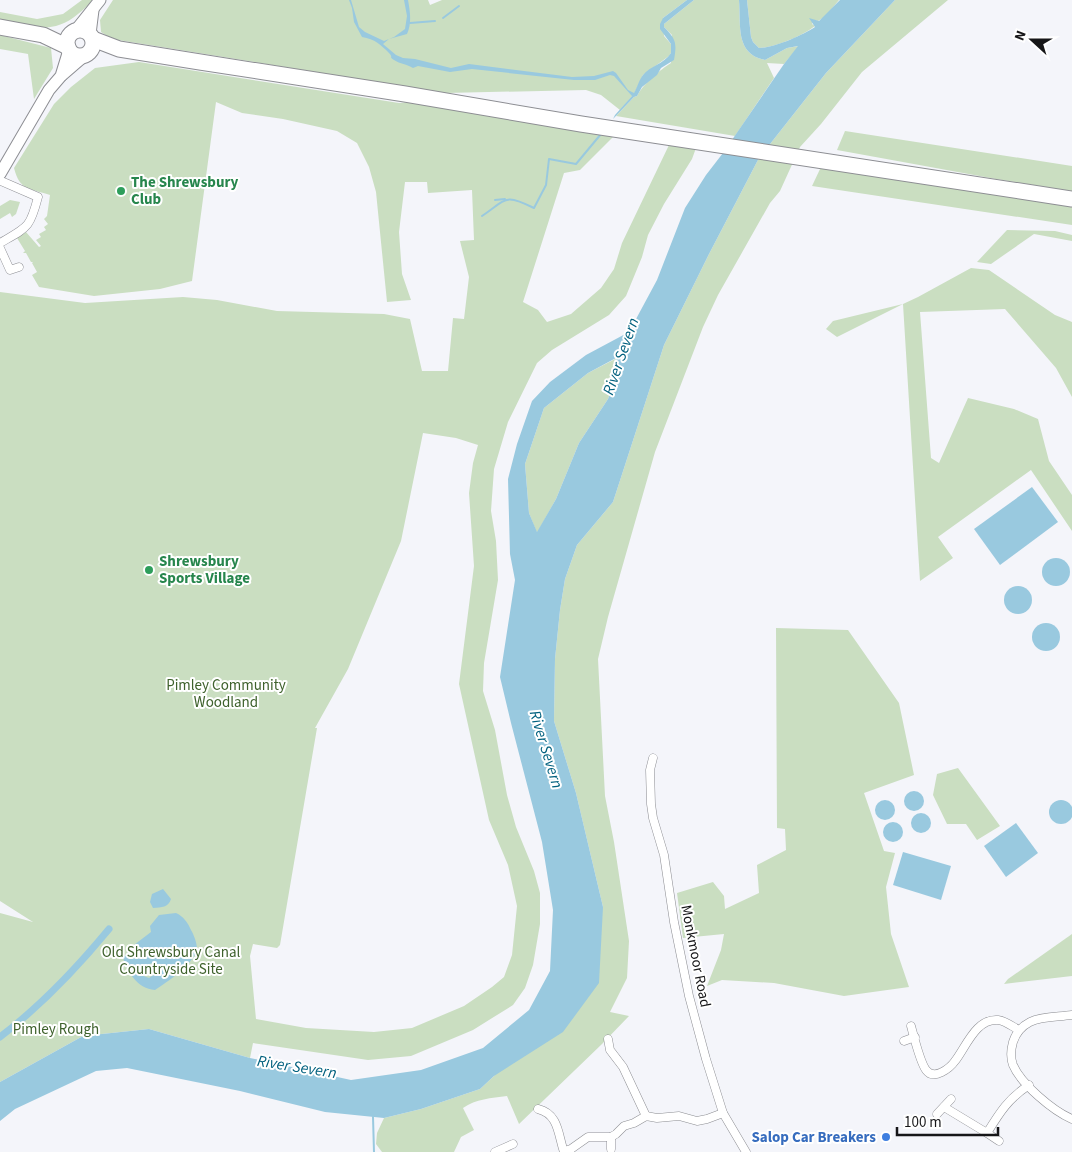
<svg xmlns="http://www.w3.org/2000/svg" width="1072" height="1152" font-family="'Source Sans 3',sans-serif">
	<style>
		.green { fill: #cadec1; fill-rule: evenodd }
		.water { fill: #99c9df; fill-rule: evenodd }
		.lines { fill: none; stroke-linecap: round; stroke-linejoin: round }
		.stream { stroke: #99c9df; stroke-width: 2 }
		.canal { stroke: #99c9df; stroke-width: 7 }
		.street-casing { stroke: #8d8e93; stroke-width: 9 }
		.secondary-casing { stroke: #8d8e93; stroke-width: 13 }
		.highway-casing { stroke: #8d8e93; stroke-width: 17 }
		.street { stroke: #fff; stroke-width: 8 }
		.secondary { stroke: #fff; stroke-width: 11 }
		.highway { stroke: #fff; stroke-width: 15 }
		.leisure-dot { fill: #2e9e5b; stroke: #fff; stroke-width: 2 }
		.shop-dot { fill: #3f7fe0; stroke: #fff; stroke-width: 2 }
		.labels { text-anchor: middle; stroke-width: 4; stroke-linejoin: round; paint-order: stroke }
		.leisure-label { font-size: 15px; font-weight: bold; fill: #27864d; stroke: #fff; text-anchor: start }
		.park-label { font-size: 15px; fill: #3e612c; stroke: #fff }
		.street-label { font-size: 15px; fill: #161618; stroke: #fff }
		.shop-label { font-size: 15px; font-weight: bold; fill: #366cbe; stroke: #fff; text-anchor: end }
		.water-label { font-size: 16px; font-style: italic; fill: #00607e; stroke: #fff }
	</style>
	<rect width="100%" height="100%" fill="#f4f5fa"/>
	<g class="green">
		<path d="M82,0H92C88,6 83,10 78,14C52,36 30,26 0,20V12L37,19L63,14Z"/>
		<polygon points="113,0 428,0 430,5 442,0 687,0 663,18 664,36 671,44 671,53 669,56 643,75 634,94 620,110 601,95 586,90 445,93 112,39 101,32 100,20"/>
		<path d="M694,0H739C741,26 735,54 765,60L787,48L799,46L784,64L767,63L774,78L735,136L616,116L634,97L637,96C642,85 661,69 671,63L672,35L664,27V24Z"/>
		<path d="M747,0H839L826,16L818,21L813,20L812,24L815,26C804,35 774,48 759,48L753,42L751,37Z"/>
		<path d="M895,0H948L862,72L821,124L800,147L780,191L770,203L718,295L703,327L655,452L608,617L598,659L605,796L614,842L629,941L627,978L610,1012L629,1016L602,1044L519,1124L507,1096C491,1098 476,1099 463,1108L474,1130L461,1137L454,1152H382L376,1144L377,1133L384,1118L421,1109L480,1089L494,1076L603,907L576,793L554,721L555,659L560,610L565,579L577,545L613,502L664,345L709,254L759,158L826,73Z"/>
		<polygon points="0,35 51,48 53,68 34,99 28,54 0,49"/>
		<path d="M139,62L399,103L410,102L614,136L580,170L564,173L523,302L538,310L547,322L571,314L601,288L614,269L622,243L669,145L696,148L692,159L664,204L648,235L642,257L626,296L609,315L552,350L537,363L508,422L494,469L491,511L496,541L498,580L484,663L483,691L495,730L507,795L516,827L534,871L540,893V924L533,965L525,988L513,1005L473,1030L411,1056L368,1060L253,1043L250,1058L149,1029L83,1036L0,1082V913L33,922L0,901V292L85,303L183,297L217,300L277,311L384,314L410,319L422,371H448L453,318L464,319L469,277L460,241L474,240L472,190L428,193L427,182H405L399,232L402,274L411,300L387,302L376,192L369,167L357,143L337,131L283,119L242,113L216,102L192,281L160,289L94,296L39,287L32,275L37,272L32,263L33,262H31L26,253H23L25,251L17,238L26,232L39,247L41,246L36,240L41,237L39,234L46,230L44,227L48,224L44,219L47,216L50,195C29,188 20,191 14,168L54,104L71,87L95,68ZM423,433L456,438L478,445L473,463L469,493L474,566L459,684L489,820L508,865L517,906L512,955L504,977L492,987L464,1006L412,1028L374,1032L306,1028L256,1019L250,956L253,944L277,948L280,945L317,728H315L348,669L401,541Z"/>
		<polygon points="845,131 1072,166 1072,191 996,179 837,150"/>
		<polygon points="821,167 1072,205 1072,225 812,186"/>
		<polygon points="10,200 20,202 16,214 12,217 10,213 0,219 0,206"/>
		<polygon points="1007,230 1055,231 1072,235 1072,241 1034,234 991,264 977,262"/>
		<polygon points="971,268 989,270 1055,315 1072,322 1072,397 1056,368 1005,309 920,312 931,458 939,463 968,398 1014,409 1038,419 1049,461 1072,495 1072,531 1031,470 938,537 953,558 920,581 903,304 837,337 826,329 833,321 903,304 918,297"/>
		<polygon points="617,358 619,371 608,399 579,443 556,499 537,533 529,513 525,464 544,408 588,373"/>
		<polygon points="776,628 848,630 899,703 914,775 864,793 884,851 895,853 886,887 891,934 909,987 844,996 774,983 722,980 707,986 721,950 724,934 683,938 677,893 713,882 724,896 725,909 759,893 757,865 786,850 785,829 777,828"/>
		<polygon points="958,768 1000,826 977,840 966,824 947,824 933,795 937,774"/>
		<polygon points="1072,934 1072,976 1004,984 1008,979"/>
	</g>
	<g class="water">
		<path d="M349,0H351L359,27L365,32L384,41L394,37L405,29L407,16L404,0H408C410,11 412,23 407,34L389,39L383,44L396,55L403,58L415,59L451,68L469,64L572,77L594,76L613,71L616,73L628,90L634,93C637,88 639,80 643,75C650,66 664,64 671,53V44L660,29V24L663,18L687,0H694L664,24V27C676,39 677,43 674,60L661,68L657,75L642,87L637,96L634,97L613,119L615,115L632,96L614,76L610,75L595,80H574L472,69L450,72L418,66L413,68C407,64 400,64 394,60C388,56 394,58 389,53C381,45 375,39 362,37L354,22L352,8Z"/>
		<path d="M739,0H747L751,37L753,42L759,48C774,48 803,35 815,27L809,18L819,21L840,0H895L826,73L759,158L709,254L664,345L613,502L577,545L565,579L560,610L555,659L554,721L576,793L603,907L599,983L563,1032L494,1076L480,1089L421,1109L384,1118L325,1112L240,1091L127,1068L96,1071L15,1109L0,1121V1082L83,1036L149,1029L250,1058L351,1080L421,1070L483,1048L529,1010L550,971L553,910L542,842L511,723L500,677L515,580L510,554L508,479L517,444L532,401L550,382L586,355L629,332L657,280L685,208L706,175L723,153L784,64L798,46L787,48L765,60C735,54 741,26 739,0ZM616,358L619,371L608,399L579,443L556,499L537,532L529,513L525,464L544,408L588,373Z"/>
		<polygon points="1032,487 1058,522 1000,565 974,529"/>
		<circle cx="1056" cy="572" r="14"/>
		<circle cx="1018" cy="600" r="14"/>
		<circle cx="1046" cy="637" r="14"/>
		<circle cx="914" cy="801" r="10"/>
		<circle cx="1061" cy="812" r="12"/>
		<circle cx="885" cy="810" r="10"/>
		<circle cx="921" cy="823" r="10"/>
		<circle cx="893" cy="832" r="10"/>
		<polygon points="1016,823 1038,853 1006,877 984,846"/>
		<polygon points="903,852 951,866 941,900 893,885"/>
		<path d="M163,889L171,899C168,908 162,907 153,908L150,902L152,894Z"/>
		<path d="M176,913C183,916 188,923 191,930C194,935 197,943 197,949C195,963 166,983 155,990C137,988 129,974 123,958L134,945L151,932L150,926L159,915ZM153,963L162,966V969L149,978L141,975C142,967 145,965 153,963Z"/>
	</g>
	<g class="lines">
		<g class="stream">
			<polyline points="443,18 459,6"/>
			<polyline points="410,23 435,21"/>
			<polyline points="495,200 505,199"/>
			<path d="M482,216C507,199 504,193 534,208L546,185L549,159L576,164L601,134"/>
			<polyline points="373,1117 374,1152"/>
		</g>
		<path class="canal" d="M0,1037C42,1005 76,969 109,929"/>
		<g class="street-casing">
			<g id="street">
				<path d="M0,243C28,227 30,228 38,197L1,181"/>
				<polyline points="0,248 10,270 19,267"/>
				<polyline points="653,758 650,770 651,804 653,818 664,855 674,922 689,996 706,1059 723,1113 746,1152"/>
				<path d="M1072,1015C1059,1017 1042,1016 1030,1022C1022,1026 1016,1033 1013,1042C1011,1049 1010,1057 1013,1065C1021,1084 1053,1111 1072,1119"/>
				<path d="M911,1026C914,1037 920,1062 926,1070C934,1081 950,1068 955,1061C966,1047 976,1018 998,1020C1006,1021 1013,1027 1019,1030"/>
				<polyline points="608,1039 610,1050 623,1067 646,1116"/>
				<polyline points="904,1041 915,1037"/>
				<path d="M944,1107L987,1133C1000,1112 1008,1099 1029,1085"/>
				<path d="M538,1109C559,1114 558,1135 564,1152"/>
				<polyline points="937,1114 951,1099"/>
				<polyline points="987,1133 999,1141"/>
				<polyline points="611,1137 611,1149"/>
				<polyline points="564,1151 571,1149 588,1137 611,1137 616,1134 624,1126 634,1123 646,1116 657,1118 679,1116 697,1121 707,1119 723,1113"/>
				<polyline points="495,1152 513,1144"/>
			</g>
		</g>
		<g class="secondary-casing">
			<g id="secondary">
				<polyline points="76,30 100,0"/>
				<polyline points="90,34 93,10"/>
				<polyline points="62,75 84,56"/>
				<polyline points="0,174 49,90 61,76 69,50"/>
			</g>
		</g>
		<g class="highway-casing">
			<g id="highway">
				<polyline points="0,27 43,35 68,47"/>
				<circle cx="80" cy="43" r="13"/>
				<polyline points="93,39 119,49 200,62 405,94 581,124 1072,199"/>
			</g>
		</g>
		<use href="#street" class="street"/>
		<use href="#secondary" class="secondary"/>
		<use href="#highway" class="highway"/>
	</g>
	<g class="leisure-dot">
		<circle cx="121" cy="191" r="5"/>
		<circle cx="149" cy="570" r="5"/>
	</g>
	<circle class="shop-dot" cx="886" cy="1137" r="5"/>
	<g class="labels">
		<g class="leisure-label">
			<text x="131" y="187">The Shrewsbury<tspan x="131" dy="17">Club</tspan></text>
			<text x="159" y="566">Shrewsbury<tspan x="159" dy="17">Sports Village</tspan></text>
		</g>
		<g class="park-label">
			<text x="226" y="690">Pimley Community<tspan x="226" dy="17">Woodland</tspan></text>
			<text x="171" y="957">Old Shrewsbury Canal<tspan x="171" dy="17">Countryside Site</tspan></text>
			<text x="56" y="1034">Pimley Rough</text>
		</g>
		<g class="street-label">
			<text transform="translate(696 956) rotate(79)" y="5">Monkmoor Road</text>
		</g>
		<g class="shop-label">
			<text x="876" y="1142">Salop Car Breakers</text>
		</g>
		<g class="water-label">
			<text transform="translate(620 356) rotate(-71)" y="6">River Severn</text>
			<text transform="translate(547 749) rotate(73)" y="6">River Severn</text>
			<text transform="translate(297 1066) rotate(9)" y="6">River Severn</text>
		</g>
	</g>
	<g transform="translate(1032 40) rotate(291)" stroke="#ffffff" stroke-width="4" paint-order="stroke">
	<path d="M0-4L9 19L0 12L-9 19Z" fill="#161618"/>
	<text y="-8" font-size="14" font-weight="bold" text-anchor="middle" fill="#161618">N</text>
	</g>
	<path d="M897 1127v8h101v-8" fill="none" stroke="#161618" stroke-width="2.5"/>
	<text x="904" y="1127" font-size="15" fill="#161618" stroke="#ffffff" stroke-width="4" paint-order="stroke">100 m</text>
</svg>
